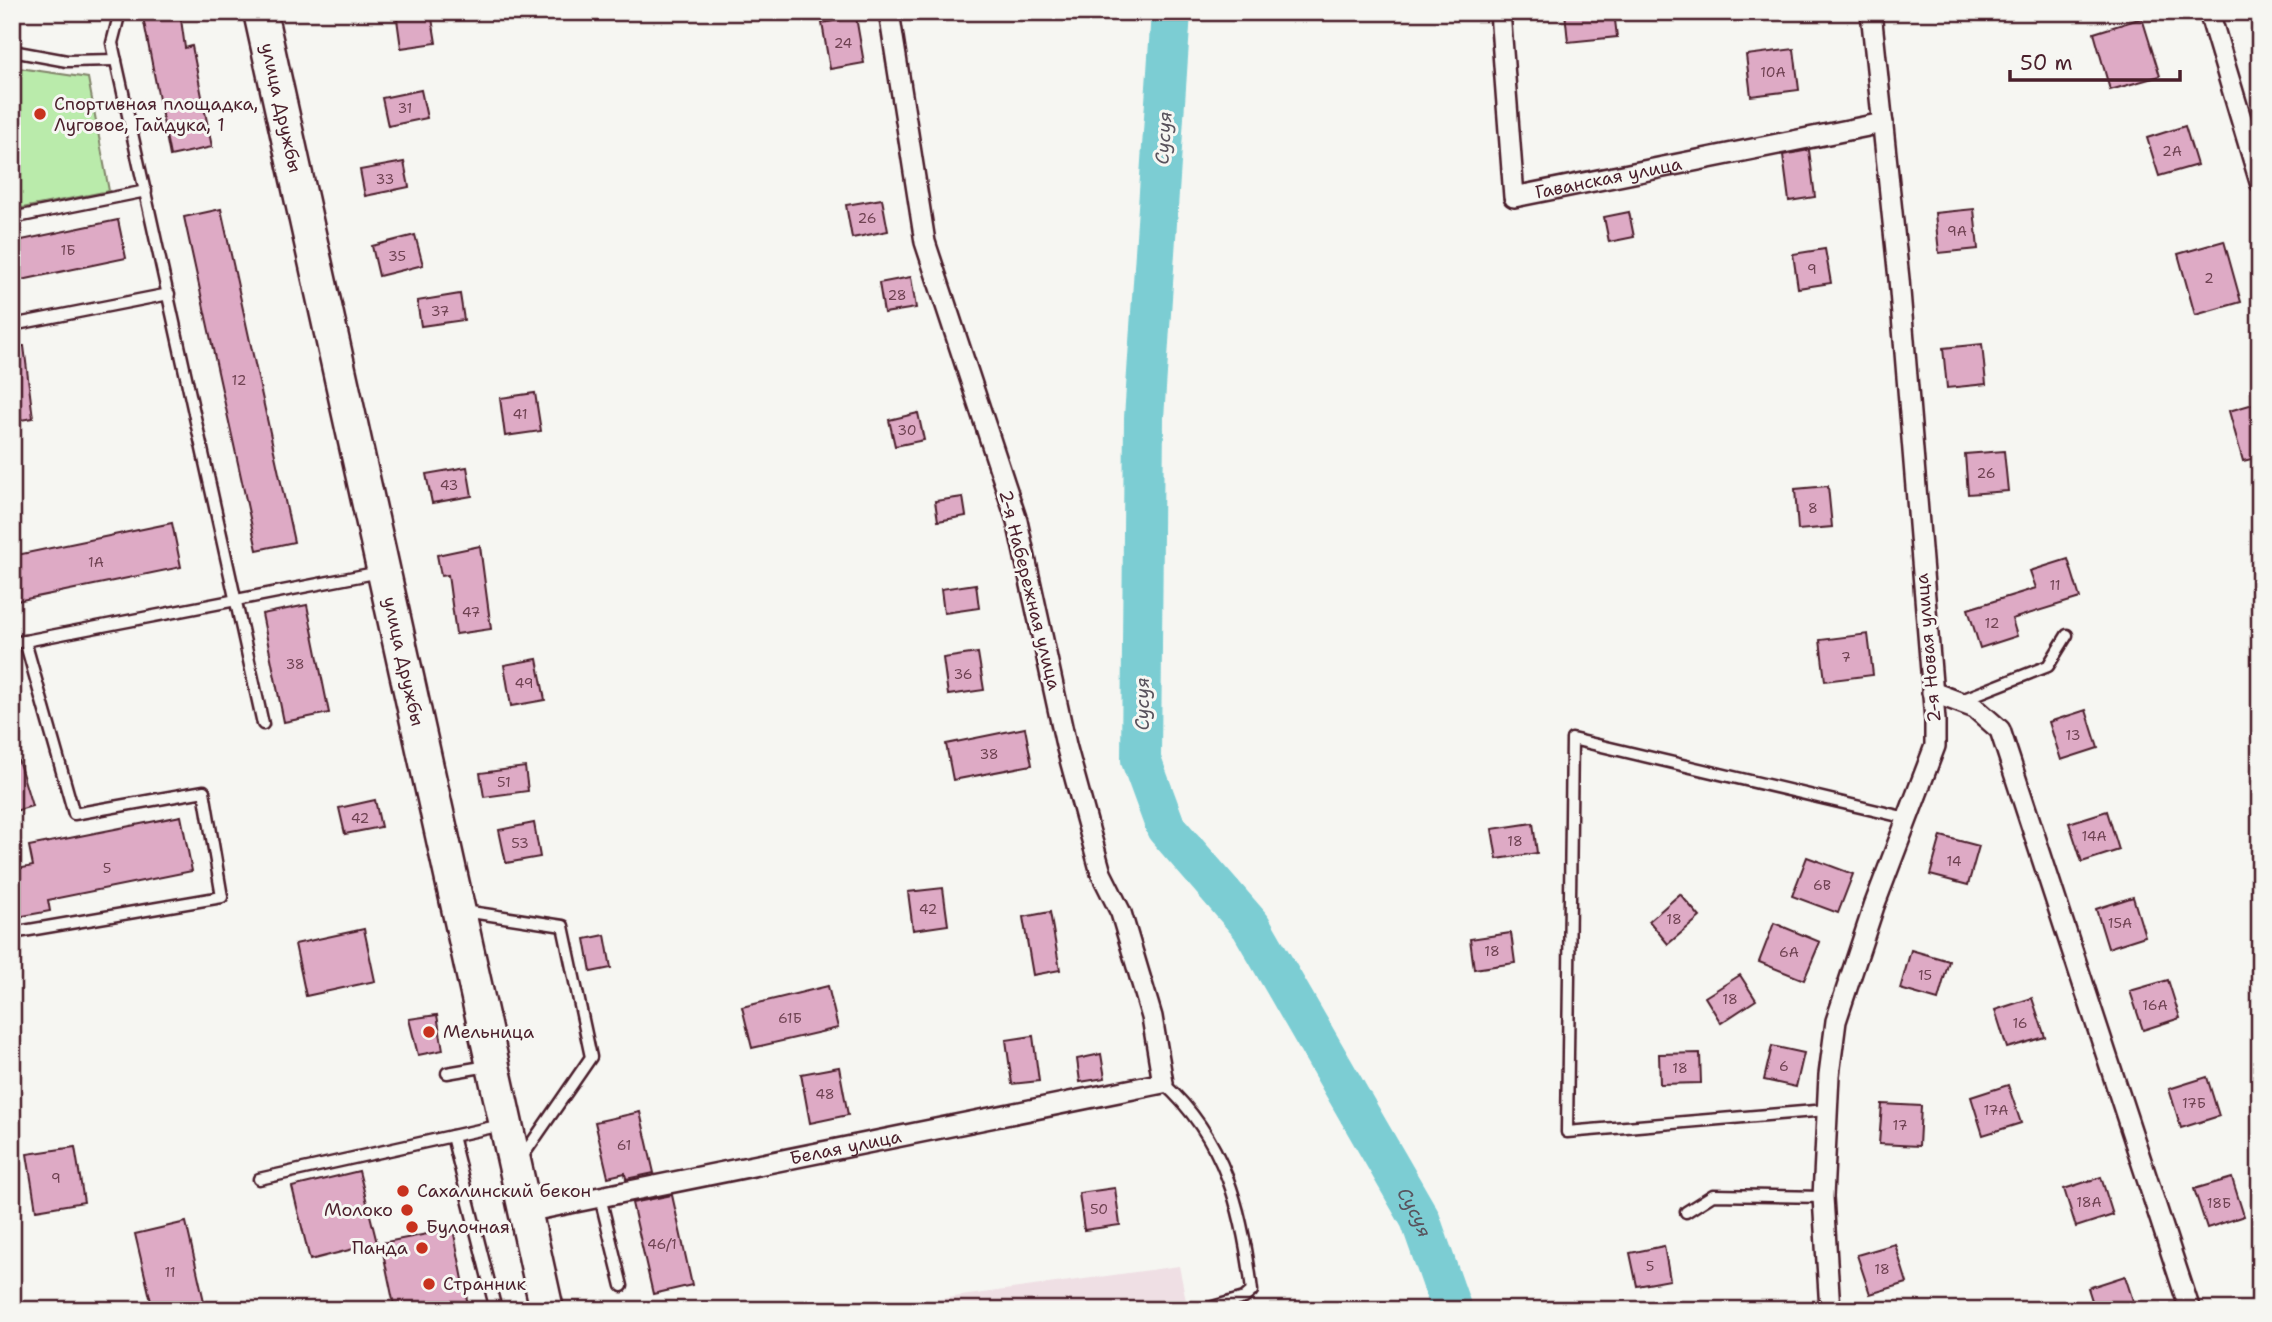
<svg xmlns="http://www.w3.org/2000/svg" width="2272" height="1322" font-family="'Shantell Sans',sans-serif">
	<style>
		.built { fill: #efdfe4 }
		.green { fill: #baebab; stroke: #82856b; stroke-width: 2 }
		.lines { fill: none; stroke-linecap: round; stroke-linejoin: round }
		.river { stroke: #7ccdd3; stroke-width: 40 }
		.building { fill: #deaac5; stroke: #4a1f2b; stroke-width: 2 }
		.lane-casing { stroke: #4a1f2b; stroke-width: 15 }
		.street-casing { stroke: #4a1f2b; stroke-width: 24 }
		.primary-casing { stroke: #4a1f2b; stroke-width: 37 }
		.lane { stroke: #f6f6f2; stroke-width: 10 }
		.street { stroke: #f6f6f2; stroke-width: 19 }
		.primary { stroke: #f6f6f2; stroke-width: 32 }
		.poi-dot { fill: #c8321e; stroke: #f6f6f2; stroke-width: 2.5 }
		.labels { text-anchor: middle; stroke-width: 6; stroke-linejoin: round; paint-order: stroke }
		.number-label { font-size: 14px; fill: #6f4252 }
		.poi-label { font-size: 18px; fill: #4a1f2b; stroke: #f6f6f2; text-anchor: start }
		.street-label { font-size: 18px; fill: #4a1f2b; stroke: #f6f6f2 }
		.water-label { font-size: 19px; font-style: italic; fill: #59535d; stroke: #f6f6f2 }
	</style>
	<rect width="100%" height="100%" fill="#f6f6f2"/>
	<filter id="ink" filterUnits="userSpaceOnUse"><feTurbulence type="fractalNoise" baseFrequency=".0143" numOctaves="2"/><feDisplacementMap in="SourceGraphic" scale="14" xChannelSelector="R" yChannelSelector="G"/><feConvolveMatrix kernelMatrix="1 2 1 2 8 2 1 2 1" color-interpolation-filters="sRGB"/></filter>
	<g filter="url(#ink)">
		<polygon class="built" points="1179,1266 1188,1310 860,1310"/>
		<polygon class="green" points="12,67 88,78 109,191 12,210"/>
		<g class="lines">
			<path class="river" id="s1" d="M1171,12L1144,418L1141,760L1166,828L1251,926L1420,1219L1452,1310"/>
		</g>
		<g class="building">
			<polygon points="142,12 180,12 185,48 192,46 212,147 170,156"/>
			<polygon points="396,12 431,12 436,43 401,48"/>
			<polygon points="1565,12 1614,12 1617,37 1568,42"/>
			<polygon points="856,17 864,63 830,69 822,23"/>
			<polygon points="2142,18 2160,76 2110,90 2094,33"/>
			<polygon points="1794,49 1799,90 1751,96 1746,55"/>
			<polygon points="421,90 427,118 388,126 382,98"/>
			<polygon points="2185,126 2197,165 2159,176 2147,138"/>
			<polygon points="1809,150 1815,197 1789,201 1783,155"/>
			<polygon points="404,162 409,187 365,196 360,170"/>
			<polygon points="882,199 888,231 852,238 846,205"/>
			<polygon points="221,209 294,542 257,550 184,217"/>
			<polygon points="1974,209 1978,249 1939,253 1935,213"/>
			<polygon points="1629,212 1634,237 1609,242 1604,217"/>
			<polygon points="118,220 126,258 12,282 12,242"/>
			<polygon points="415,235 423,265 379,276 372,246"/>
			<polygon points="2224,241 2241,302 2195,315 2178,254"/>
			<polygon points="1825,249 1831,283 1798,288 1793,254"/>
			<polygon points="911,277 916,308 884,313 879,283"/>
			<polygon points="460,294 464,320 421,326 417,301"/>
			<polygon points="1982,344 1986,384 1947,388 1943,348"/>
			<polygon points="12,346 24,346 33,418 14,421"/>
			<polygon points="535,393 541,431 505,436 500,398"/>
			<polygon points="2260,402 2260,457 2243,461 2229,411"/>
			<polygon points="918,413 924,440 895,446 889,420"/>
			<polygon points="2004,451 2008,491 1968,494 1965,454"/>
			<polygon points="467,467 472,496 432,503 426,474"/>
			<polygon points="1828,486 1832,527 1798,530 1795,489"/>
			<polygon points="963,497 966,516 938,521 935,501"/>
			<polygon points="172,523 181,567 12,602 12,556"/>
			<polygon points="480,546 491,629 456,634 448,575 441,576 437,555"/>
			<polygon points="2068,559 2080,598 2012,619 2017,636 1980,648 1968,609 2036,588 2030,571"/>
			<polygon points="976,584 979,608 944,613 941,589"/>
			<polygon points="307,605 329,713 284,722 262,614"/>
			<polygon points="1868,634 1873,675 1825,681 1820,640"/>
			<polygon points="978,653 984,690 948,695 943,658"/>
			<polygon points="537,659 545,700 511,706 504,665"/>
			<polygon points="2086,710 2098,748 2061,760 2049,722"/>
			<polygon points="1025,728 1032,765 953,780 946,744"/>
			<polygon points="17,756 32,806 12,812 12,757"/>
			<polygon points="525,767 528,791 484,797 480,773"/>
			<polygon points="375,800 381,827 345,834 339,808"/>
			<polygon points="2107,811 2119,850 2082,862 2069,823"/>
			<polygon points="181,816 192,871 48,900 50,911 12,918 12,870 33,866 29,846"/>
			<polygon points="534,823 540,857 506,863 499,830"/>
			<polygon points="1533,823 1537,853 1497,859 1492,829"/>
			<polygon points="1941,836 1979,846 1968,885 1930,875"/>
			<polygon points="1807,857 1853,874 1838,913 1792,896"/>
			<polygon points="943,888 948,925 913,930 908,892"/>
			<polygon points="1680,894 1700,917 1668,944 1649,921"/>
			<polygon points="2133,897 2145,936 2108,948 2096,909"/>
			<polygon points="1050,912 1060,970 1033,975 1023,917"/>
			<polygon points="1774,923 1820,942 1804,980 1759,962"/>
			<polygon points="364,929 375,981 306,996 295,944"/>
			<polygon points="1511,933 1515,963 1474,969 1470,939"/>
			<polygon points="605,935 611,968 591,972 585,939"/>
			<polygon points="1911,950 1949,961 1938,1000 1900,989"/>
			<polygon points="1740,975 1756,1000 1721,1023 1705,997"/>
			<polygon points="2168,980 2180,1018 2143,1030 2130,991"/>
			<polygon points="828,986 838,1028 752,1048 742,1007"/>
			<polygon points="2032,998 2045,1037 2007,1048 1995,1010"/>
			<polygon points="437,1015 443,1050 418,1055 409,1019"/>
			<polygon points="1033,1036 1039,1081 1012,1084 1006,1040"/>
			<polygon points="1772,1046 1804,1053 1796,1087 1764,1080"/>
			<polygon points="1700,1053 1701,1083 1660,1084 1659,1054"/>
			<polygon points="1101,1054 1105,1078 1080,1082 1077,1059"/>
			<polygon points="839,1067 848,1115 810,1123 801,1074"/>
			<polygon points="2207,1077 2219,1116 2181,1128 2169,1089"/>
			<polygon points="2008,1085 2021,1123 1983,1135 1971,1097"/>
			<polygon points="1882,1104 1921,1106 1919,1146 1879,1144"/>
			<polygon points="640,1112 654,1173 626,1179 625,1173 608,1177 595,1122"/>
			<polygon points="75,1147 84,1202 36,1210 27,1154"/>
			<polygon points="359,1171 377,1243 310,1260 292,1187"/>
			<polygon points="2101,1177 2113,1215 2076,1227 2064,1189"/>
			<polygon points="2232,1178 2244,1216 2207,1228 2194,1189"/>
			<polygon points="1115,1188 1120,1225 1084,1230 1079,1193"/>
			<polygon points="672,1195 692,1285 653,1294 632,1203"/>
			<polygon points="186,1222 206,1310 153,1310 135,1234"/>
			<polygon points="453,1229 469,1310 395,1310 381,1243"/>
			<polygon points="1895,1244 1907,1283 1870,1294 1857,1255"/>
			<polygon points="1664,1246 1670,1280 1637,1286 1630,1253"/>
			<polygon points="2125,1276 2136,1310 2095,1310 2088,1288"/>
		</g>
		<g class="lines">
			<g class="lane-casing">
				<g id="lane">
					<polyline points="120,12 112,43 263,724"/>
					<polyline points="12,51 67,61 116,60"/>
					<polyline points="12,218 146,191"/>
					<polyline points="12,325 169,294"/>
					<polyline points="12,643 25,641"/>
					<polyline points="1959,701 2048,666 2067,635"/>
					<polyline points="464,911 563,926 591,1057 520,1160"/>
					<polyline points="12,933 222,897 204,791 74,814 25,641 380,572"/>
					<polyline points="447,1073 488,1066"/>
					<path d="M1163,1083C1225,1138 1243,1212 1252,1291L1244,1298L1202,1310"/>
					<polyline points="1827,1110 1567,1132 1572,739 1907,818"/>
					<polyline points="259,1179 452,1136"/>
					<polyline points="600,1197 622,1286"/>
					<polyline points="1686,1212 1713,1195 1823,1197"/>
					<polyline points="496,1310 452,1136 502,1125"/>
				</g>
			</g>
			<g class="street-casing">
				<g id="street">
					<path id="s2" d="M1500,12L1514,197L1883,123"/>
					<polyline points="2209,12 2260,182"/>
					<polyline points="1932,692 1975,708 2000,730 2190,1310"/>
					<path id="s3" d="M526,1212L1163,1083L1152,1017L1121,913L1101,873L1066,745L1017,521L925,242L889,12"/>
					<polyline points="1830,1310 1823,1197 1829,1075 1836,1021 1874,906 1935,746 1935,720 1899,279 1871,12"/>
				</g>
			</g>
			<g class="primary-casing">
				<g id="primary">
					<path id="s4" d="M260,12L547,1310"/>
				</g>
			</g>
			<use href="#lane" class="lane"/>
			<use href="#street" class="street"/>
			<use href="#primary" class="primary"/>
		</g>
	</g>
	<g class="poi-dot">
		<circle cx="40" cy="114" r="7"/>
		<circle cx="429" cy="1032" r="7"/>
		<circle cx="403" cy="1191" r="7"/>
		<circle cx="407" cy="1210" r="7"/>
		<circle cx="412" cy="1227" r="7"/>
		<circle cx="422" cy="1248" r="7"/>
		<circle cx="429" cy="1284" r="7"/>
	</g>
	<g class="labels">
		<g class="number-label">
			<text x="843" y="48">24</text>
			<text x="1773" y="77">10А</text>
			<text x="405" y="113">31</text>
			<text x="2172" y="156">2А</text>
			<text x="385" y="184">33</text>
			<text x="867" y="223">26</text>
			<text x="1957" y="236">9А</text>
			<text x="68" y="255">1Б</text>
			<text x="397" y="261">35</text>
			<text x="1812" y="274">9</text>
			<text x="2209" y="283">2</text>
			<text x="897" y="300">28</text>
			<text x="440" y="316">37</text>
			<text x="239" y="385">12</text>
			<text x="520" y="419">41</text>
			<text x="907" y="435">30</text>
			<text x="1986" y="478">26</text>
			<text x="449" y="490">43</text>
			<text x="1813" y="513">8</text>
			<text x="96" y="567">1А</text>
			<text x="2055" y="590">11</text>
			<text x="471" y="617">47</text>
			<text x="1992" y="628">12</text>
			<text x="1846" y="662">7</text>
			<text x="295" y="669">38</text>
			<text x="963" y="679">36</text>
			<text x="524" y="688">49</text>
			<text x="2073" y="740">13</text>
			<text x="989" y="759">38</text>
			<text x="504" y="787">51</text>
			<text x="360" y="823">42</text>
			<text x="2094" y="841">14А</text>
			<text x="1515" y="846">18</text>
			<text x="520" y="848">53</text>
			<text x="1954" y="866">14</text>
			<text x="107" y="873">5</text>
			<text x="1822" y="890">6В</text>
			<text x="928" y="914">42</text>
			<text x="1674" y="924">18</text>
			<text x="2120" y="928">15А</text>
			<text x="1492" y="956">18</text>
			<text x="1789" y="957">6А</text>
			<text x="1925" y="980">15</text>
			<text x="1730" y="1004">18</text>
			<text x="2155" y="1010">16А</text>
			<text x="790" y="1023">61Б</text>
			<text x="2020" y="1028">16</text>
			<text x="1784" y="1071">6</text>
			<text x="1680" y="1073">18</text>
			<text x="825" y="1099">48</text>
			<text x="2194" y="1108">17Б</text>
			<text x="1996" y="1115">17А</text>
			<text x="1900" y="1130">17</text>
			<text x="624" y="1150">61</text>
			<text x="56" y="1183">9</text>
			<text x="2089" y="1207">18А</text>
			<text x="2219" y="1208">18Б</text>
			<text x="1099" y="1214">50</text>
			<text x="662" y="1249">46/1</text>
			<text x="1650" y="1271">5</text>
			<text x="1882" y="1274">18</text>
			<text x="170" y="1277">11</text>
		</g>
		<g class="poi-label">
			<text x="54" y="110">Спортивная площадка,<tspan x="54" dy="21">Луговое, Гайдука, 1</tspan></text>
			<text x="443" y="1038">Мельница</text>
			<text x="417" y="1197">Сахалинский бекон</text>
			<text x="393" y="1216" text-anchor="end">Молоко</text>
			<text x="426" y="1233">Булочная</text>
			<text x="408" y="1254" text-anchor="end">Панда</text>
			<text x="443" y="1290">Странник</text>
		</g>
		<g class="street-label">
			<text dy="6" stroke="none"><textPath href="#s4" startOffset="98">улица Дружбы</textPath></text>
			<text dy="6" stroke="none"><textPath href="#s2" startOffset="282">Гаванская улица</textPath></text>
			<text transform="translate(1030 590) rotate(76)" y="6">2-я Набережная улица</text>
			<text transform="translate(1928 648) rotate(-95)" y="6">2-я Новая улица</text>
			<text dy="6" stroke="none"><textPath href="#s4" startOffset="665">улица Дружбы</textPath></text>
			<text dy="6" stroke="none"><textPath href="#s3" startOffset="326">Белая улица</textPath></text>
		</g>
		<g class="water-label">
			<text transform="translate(1163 138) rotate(-86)" y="7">Сусуя</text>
			<text transform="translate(1142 704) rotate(-90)" y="7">Сусуя</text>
			<text dy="7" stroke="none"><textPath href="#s1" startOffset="1281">Сусуя</textPath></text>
		</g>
	</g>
	<rect width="2272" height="1322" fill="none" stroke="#f6f6f2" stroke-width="42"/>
	<rect x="21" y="21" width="2230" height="1280" fill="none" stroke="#4a1f2b" stroke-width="2.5" filter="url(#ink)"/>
	<path d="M2010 70v10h170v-10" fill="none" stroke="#4a1f2b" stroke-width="3.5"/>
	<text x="2020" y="70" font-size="21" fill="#4a1f2b" stroke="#f6f6f2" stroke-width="5" paint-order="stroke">50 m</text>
</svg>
